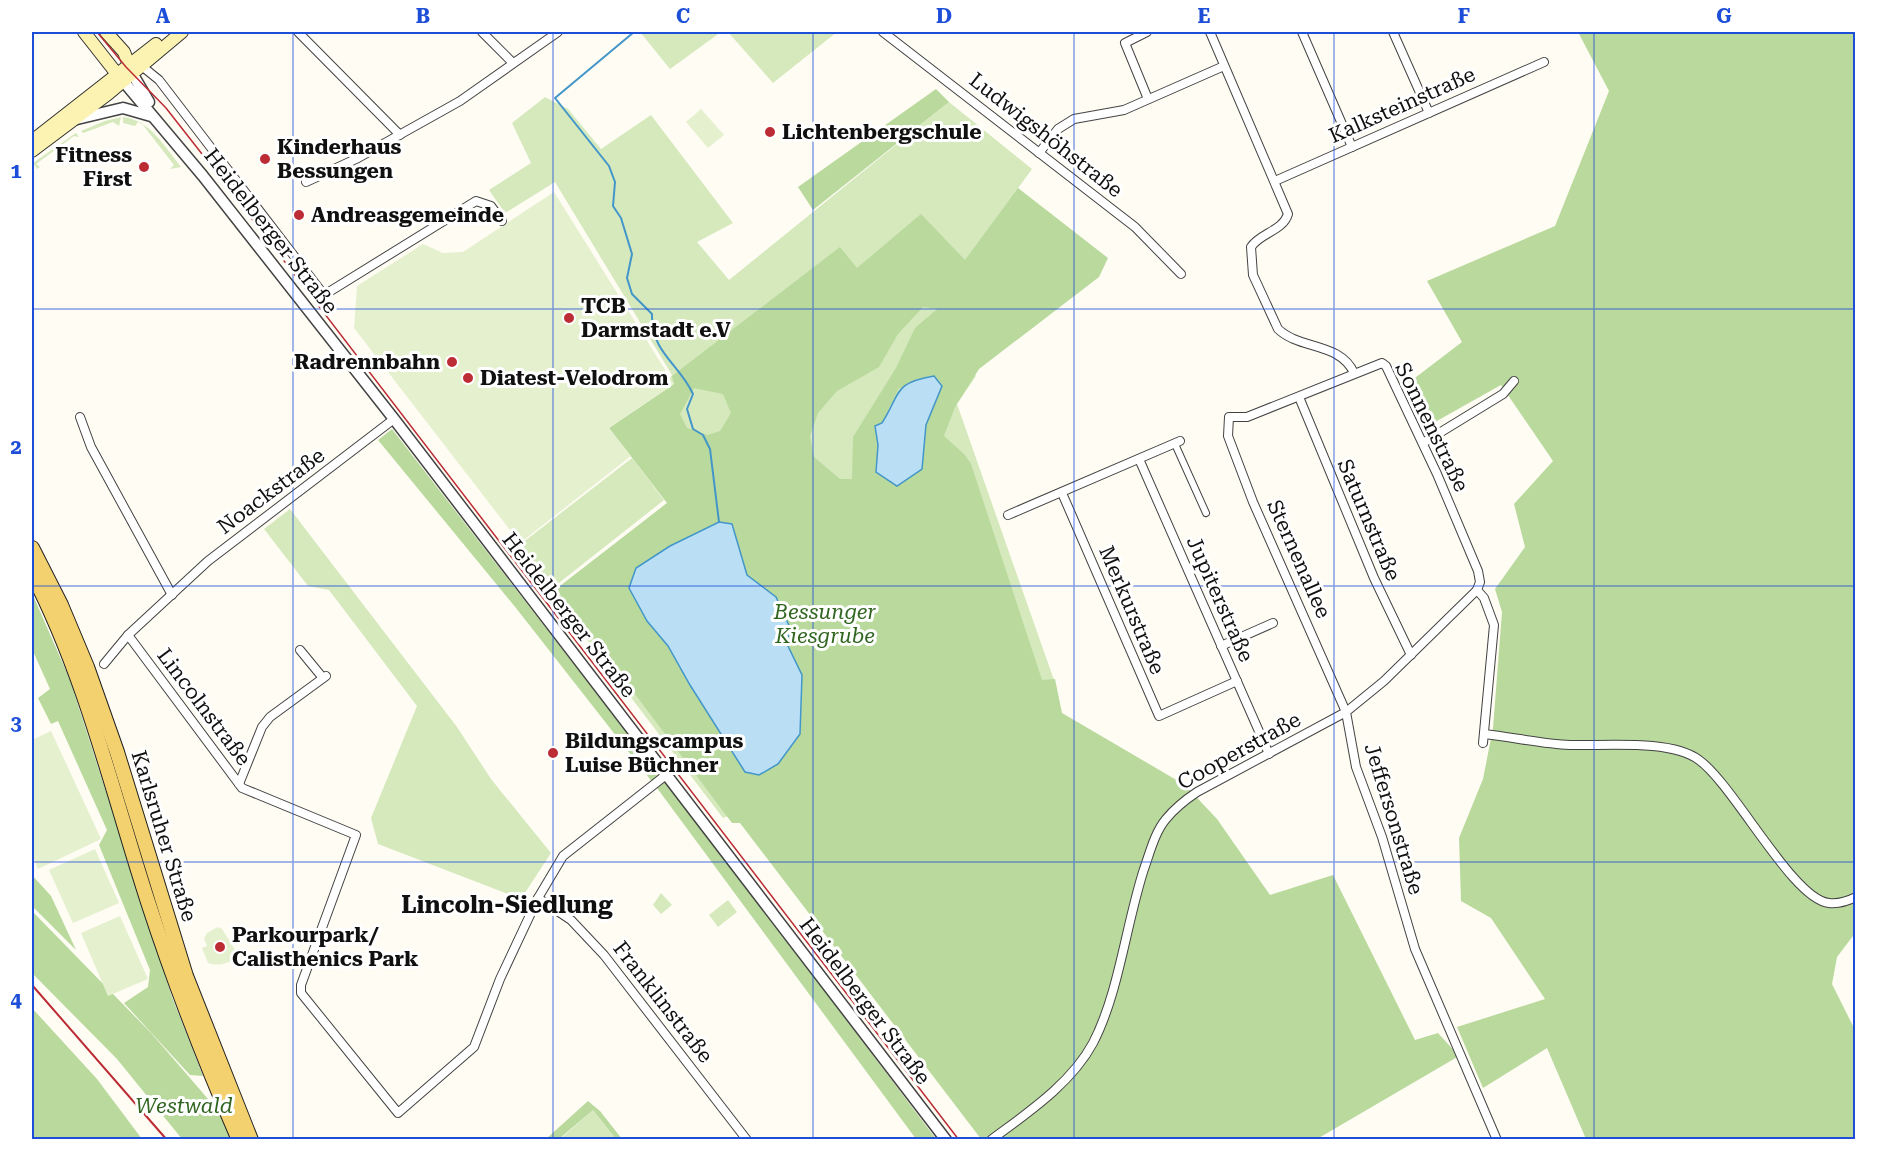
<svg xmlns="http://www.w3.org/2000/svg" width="1887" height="1171" font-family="'Roboto Serif',serif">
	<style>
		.green { fill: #d5e9bd }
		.forest { fill: #b9d99d; fill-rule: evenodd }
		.pitch { fill: #e5f0cf }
		.water { fill: #badff4; stroke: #4396c9; stroke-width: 1.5 }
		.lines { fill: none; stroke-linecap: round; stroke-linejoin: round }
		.stream { stroke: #4396c9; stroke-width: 2 }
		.pedestrian-casing { stroke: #434343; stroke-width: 8 }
		.minor-casing { stroke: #434343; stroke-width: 10 }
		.tertiary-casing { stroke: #434343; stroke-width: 13 }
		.secondary-casing { stroke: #323232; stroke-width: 14 }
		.primary-casing { stroke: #212121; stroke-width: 16 }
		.pedestrian { stroke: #fff; stroke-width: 6 }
		.minor { stroke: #fff; stroke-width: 8 }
		.tertiary { stroke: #fff; stroke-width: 10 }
		.secondary { stroke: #fcf2b1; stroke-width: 12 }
		.primary { stroke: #f3d16f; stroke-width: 14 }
		.tram { stroke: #bc2c35; stroke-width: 1.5 }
		.rail { stroke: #bc2c35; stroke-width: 2 }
		.grid { fill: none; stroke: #1d4ed8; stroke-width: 1.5; stroke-opacity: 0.55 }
		.poi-dot { fill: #bc2c35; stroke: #fff; stroke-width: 2 }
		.labels { text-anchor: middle; stroke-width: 6; stroke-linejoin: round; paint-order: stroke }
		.street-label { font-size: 21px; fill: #101010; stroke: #fff }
		.poi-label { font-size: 21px; font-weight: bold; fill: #101010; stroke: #fff; text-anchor: start }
		.park-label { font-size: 21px; font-style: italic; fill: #316621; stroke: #fff }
		.quarter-label { font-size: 24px; font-weight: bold; fill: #101010; stroke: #fff }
		.neatline { fill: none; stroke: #1d4ed8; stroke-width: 2 }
		.grid-label { font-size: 20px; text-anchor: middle; font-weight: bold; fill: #1d4ed8 }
	</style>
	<rect width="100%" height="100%" fill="#fffcf3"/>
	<g class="green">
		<polygon points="640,32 721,32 670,69"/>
		<polygon points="728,32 837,32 773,83"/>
		<polygon points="545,97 568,109 601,149 651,115 733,223 697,242 729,280 949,102 1032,169 965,261 919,311 923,306 938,308 926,319 976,376 957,404 1055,683 723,818 552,594 670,501 670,378 672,375 555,182 505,213 489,190 531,163 512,123"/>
		<polygon points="121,117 119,126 113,122 83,133 81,131 105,121"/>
		<path d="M123,117C150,120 165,147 181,167L170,169L174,165L143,125L138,122L135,126L123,123Z"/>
		<polygon points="76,133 79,137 74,136 36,164 40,167 37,169 33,163"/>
		<polygon points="632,458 664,500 550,590 517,547"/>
		<polygon points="290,509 457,727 491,779 551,853 521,899 378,844 371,818 417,706 329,590 308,586 264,529"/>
		<polygon points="661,893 672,905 661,914 653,905"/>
		<polygon points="728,900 737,912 718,927 709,915"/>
		<polygon points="593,1110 616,1139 559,1140"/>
	</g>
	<g class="forest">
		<polygon points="1578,32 1855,32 1856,932 1837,957 1832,984 1855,1030 1855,1139 1586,1139 1547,1048 1483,1088 1457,1027 1545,999 1491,918 1461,901 1459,838 1483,779 1493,728 1502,612 1495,589 1525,547 1514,504 1553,461 1501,385 1435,422 1407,384 1462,342 1427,281 1555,226 1609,91"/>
		<polygon points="936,89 949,102 813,210 798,187"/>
		<path d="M1018,188L1108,258L1099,277L979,369L955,407L944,436L965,455L971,464L1042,680L1055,679L1062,713L1185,785L1217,819L1270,895L1333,875L1415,1040L1438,1033L1459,1056L1317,1139H981L740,823H732L556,589L667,503L609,428L674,384L672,376L840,247L857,268L921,214L965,260ZM923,307L937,309L915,328L896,368L853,437L852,479H840L814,457L810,436L818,413L837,391L879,367L898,334ZM942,386L926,425L922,469L876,472L878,445L875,426L882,423L899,388ZM694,388L723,394L731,413L720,431L708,435L687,428L680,414ZM732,524L747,575L776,597L792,658L745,772L690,685L668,646L647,621Z"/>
		<polygon points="392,429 743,883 936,1139 916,1139 660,792 516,608 378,440"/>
		<polygon points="32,593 70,680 172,997 203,1076 190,1075 124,1003 148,987 150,970 99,845 107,830 58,721 51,724 38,698 50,689 32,649"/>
		<polygon points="32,875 51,896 76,950 32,906"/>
		<polygon points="32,911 152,1034 221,1114 232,1139 182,1139 117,1059 32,973"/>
		<polygon points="32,1008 97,1079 142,1139 32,1139"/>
		<polygon points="588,1101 600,1111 622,1139 616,1139 593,1110 559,1139 546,1139"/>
	</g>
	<g class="pitch">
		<polygon points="701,109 724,135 708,148 686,122"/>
		<polygon points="554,192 674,384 609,428 631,456 520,543 354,328 357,286 423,244 443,253 463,252"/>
		<polygon points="51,731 101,839 38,869 32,854 32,740"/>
		<polygon points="95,849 119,903 73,923 49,870"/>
		<polygon points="120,916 148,979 108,996 81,933"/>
		<path d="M218,927L222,929L239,956C230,963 219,967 208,963L202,948L207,946L204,938L207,933Z"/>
	</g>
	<g class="water">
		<path d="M934,376L942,386L926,425L922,469L897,486L876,472L878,445L875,426L882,423C901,393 893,383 934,376Z"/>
		<polygon points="719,522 732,524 747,575 776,597 791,630 786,642 802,675 800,734 778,764 759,775 745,772 690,685 668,646 647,621 629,588 636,568 670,546"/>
	</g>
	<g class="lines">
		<path class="stream" d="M634,32L555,98L609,166L615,182L613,206L621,218L632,254L627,278L632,294L652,314C651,353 679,363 693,394L687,409L693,429L703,435L710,449L719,522"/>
		<g class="pedestrian-casing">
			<polyline id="pedestrian" points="1175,444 1206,513"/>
		</g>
		<g class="minor-casing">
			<g id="minor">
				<polyline points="298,32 400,135"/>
				<polyline points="482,32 513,63"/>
				<polyline points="883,32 1135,227 1181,274"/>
				<polyline points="1147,32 1125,43 1148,99"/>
				<path d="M1210,32L1288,214C1283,231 1260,233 1251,247L1253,275L1278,329C1300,350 1340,342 1354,373"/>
				<polyline points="1302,32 1352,147"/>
				<polyline points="1393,32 1429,113"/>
				<polyline points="138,63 159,80 324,295 476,201 491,206 502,221"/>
				<polyline points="1039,153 1058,129 1074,119 1124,110 1224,66"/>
				<polyline points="1275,181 1544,62"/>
				<polyline points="306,182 358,158 460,101 558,32"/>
				<polyline points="1299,397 1374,578 1411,655"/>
				<polyline points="80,417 91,447 172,595"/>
				<polyline points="1423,443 1503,394 1514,381"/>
				<polyline points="1139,459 1269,754"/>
				<polyline points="1062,493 1159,716 1237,681"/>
				<polyline points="1008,515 1180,441"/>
				<polyline points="1477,590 1484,598 1494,625 1483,743"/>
				<polyline points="128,635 242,788 356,835 301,985 301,993 398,1113 474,1047 500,979 538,898 563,856 666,775"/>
				<polyline points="1221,646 1273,623"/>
				<polyline points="300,650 323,678"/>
				<polyline points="104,664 128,635 208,561 394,419"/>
				<path d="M1484,734C1512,737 1542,744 1570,745C1605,746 1671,739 1699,760C1734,785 1793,900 1829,903C1838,904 1848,901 1856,897"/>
				<polyline points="239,784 262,727 270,717 326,676"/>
				<polyline points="538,898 571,920 604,955 747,1140"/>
				<path d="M991,1140C1027,1113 1071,1084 1093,1043C1119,993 1126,924 1144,869C1150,852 1155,832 1166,819C1175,808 1185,800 1197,792L1346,712L1384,681L1477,590L1480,582L1478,571L1437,474L1386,366L1382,363L1247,417H1229L1228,436L1253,502L1346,712L1356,767L1382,837L1415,949L1497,1140"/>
			</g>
		</g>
		<g class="tertiary-casing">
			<g id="tertiary">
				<polyline points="132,73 149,102"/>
				<polyline points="119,76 203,176 394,419 946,1140"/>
				<polyline points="77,119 123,108 151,116"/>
			</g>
		</g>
		<g class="secondary-casing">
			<g id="secondary">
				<polyline points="84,32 117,74"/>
				<polyline points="106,32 124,52 131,70"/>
				<polyline points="32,141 156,44"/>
				<polyline points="32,151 108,94 182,32"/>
			</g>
		</g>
		<g class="primary-casing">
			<g id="primary">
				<polyline points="32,548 61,605 87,667 117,752 186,976 251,1140"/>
				<path d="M32,573C86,677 112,791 148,902C174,982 205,1062 239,1140"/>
			</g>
		</g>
		<use href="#pedestrian" class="pedestrian"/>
		<use href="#minor" class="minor"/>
		<use href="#tertiary" class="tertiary"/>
		<use href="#secondary" class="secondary"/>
		<use href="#primary" class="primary"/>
		<polyline class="tram" points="97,32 126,67 166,108 202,154 959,1140"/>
		<polyline class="rail" points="32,985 167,1140"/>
	</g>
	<path class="grid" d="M293,32V1140M553,32V1140M813,32V1140M1074,32V1140M1334,32V1140M1594,32V1140M32,309H1856M32,586H1856M32,862H1856"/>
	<g class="poi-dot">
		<circle cx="770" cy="132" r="6"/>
		<circle cx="265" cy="159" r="6"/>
		<circle cx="144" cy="167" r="6"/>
		<circle cx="299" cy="215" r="6"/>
		<circle cx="569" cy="318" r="6"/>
		<circle cx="452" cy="362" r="6"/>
		<circle cx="468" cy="378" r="6"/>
		<circle cx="553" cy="753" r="6"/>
		<circle cx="220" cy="947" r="6"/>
	</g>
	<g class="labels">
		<g class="street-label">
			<text transform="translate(1402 105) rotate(-24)" y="7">Kalksteinstraße</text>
			<text transform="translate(1046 135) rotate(38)" y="7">Ludwigshöhstraße</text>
			<text transform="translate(271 231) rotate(52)" y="7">Heidelberger Straße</text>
			<text transform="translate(1432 427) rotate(64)" y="7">Sonnenstraße</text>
			<text transform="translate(271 491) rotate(-37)" y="7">Noackstraße</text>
			<text transform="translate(1369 520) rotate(67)" y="7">Saturnstraße</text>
			<text transform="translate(1299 559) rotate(66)" y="7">Sternenallee</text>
			<text transform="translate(1220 599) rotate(66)" y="7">Jupiterstraße</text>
			<text transform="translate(1132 610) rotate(67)" y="7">Merkurstraße</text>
			<text transform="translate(569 615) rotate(52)" y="7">Heidelberger Straße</text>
			<text transform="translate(204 707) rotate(53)" y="7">Lincolnstraße</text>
			<text transform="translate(1239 751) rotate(-29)" y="7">Cooperstraße</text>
			<text transform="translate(1394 819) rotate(73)" y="7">Jeffersonstraße</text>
			<text transform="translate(164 836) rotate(73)" y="7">Karlsruher Straße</text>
			<text transform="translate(865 1001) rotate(53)" y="7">Heidelberger Straße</text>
			<text transform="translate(663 1002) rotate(52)" y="7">Franklinstraße</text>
		</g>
		<g class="poi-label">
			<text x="782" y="139">Lichtenbergschule</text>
			<text x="277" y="154">Kinderhaus<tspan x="277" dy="24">Bessungen</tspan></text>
			<text x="132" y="162" text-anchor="end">Fitness<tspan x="132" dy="24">First</tspan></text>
			<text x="311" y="222">Andreasgemeinde</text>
			<text x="581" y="313">TCB<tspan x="581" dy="24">Darmstadt e.V</tspan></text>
			<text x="440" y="369" text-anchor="end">Radrennbahn</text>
			<text x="480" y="385">Diatest-Velodrom</text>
			<text x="565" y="748">Bildungscampus<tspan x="565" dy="24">Luise Büchner</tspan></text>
			<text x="232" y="942">Parkourpark/<tspan x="232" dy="24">Calisthenics Park</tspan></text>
		</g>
		<g class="park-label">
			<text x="825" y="619">Bessunger<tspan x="825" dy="24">Kiesgrube</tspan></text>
			<text x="184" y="1113">Westwald</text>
		</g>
		<g class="quarter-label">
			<text x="507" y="913">Lincoln-Siedlung</text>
		</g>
	</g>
	<rect width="1887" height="1171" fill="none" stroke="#ffffff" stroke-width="66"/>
	<rect x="33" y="33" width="1821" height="1105" class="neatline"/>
	<g class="grid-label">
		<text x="163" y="23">A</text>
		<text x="423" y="23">B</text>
		<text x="683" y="23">C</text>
		<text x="944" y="23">D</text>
		<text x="1204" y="23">E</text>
		<text x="1464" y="23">F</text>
		<text x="1724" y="23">G</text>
		<text x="16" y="178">1</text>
		<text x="16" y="454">2</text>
		<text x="16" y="730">3</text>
		<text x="16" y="1007">4</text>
	</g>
</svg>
